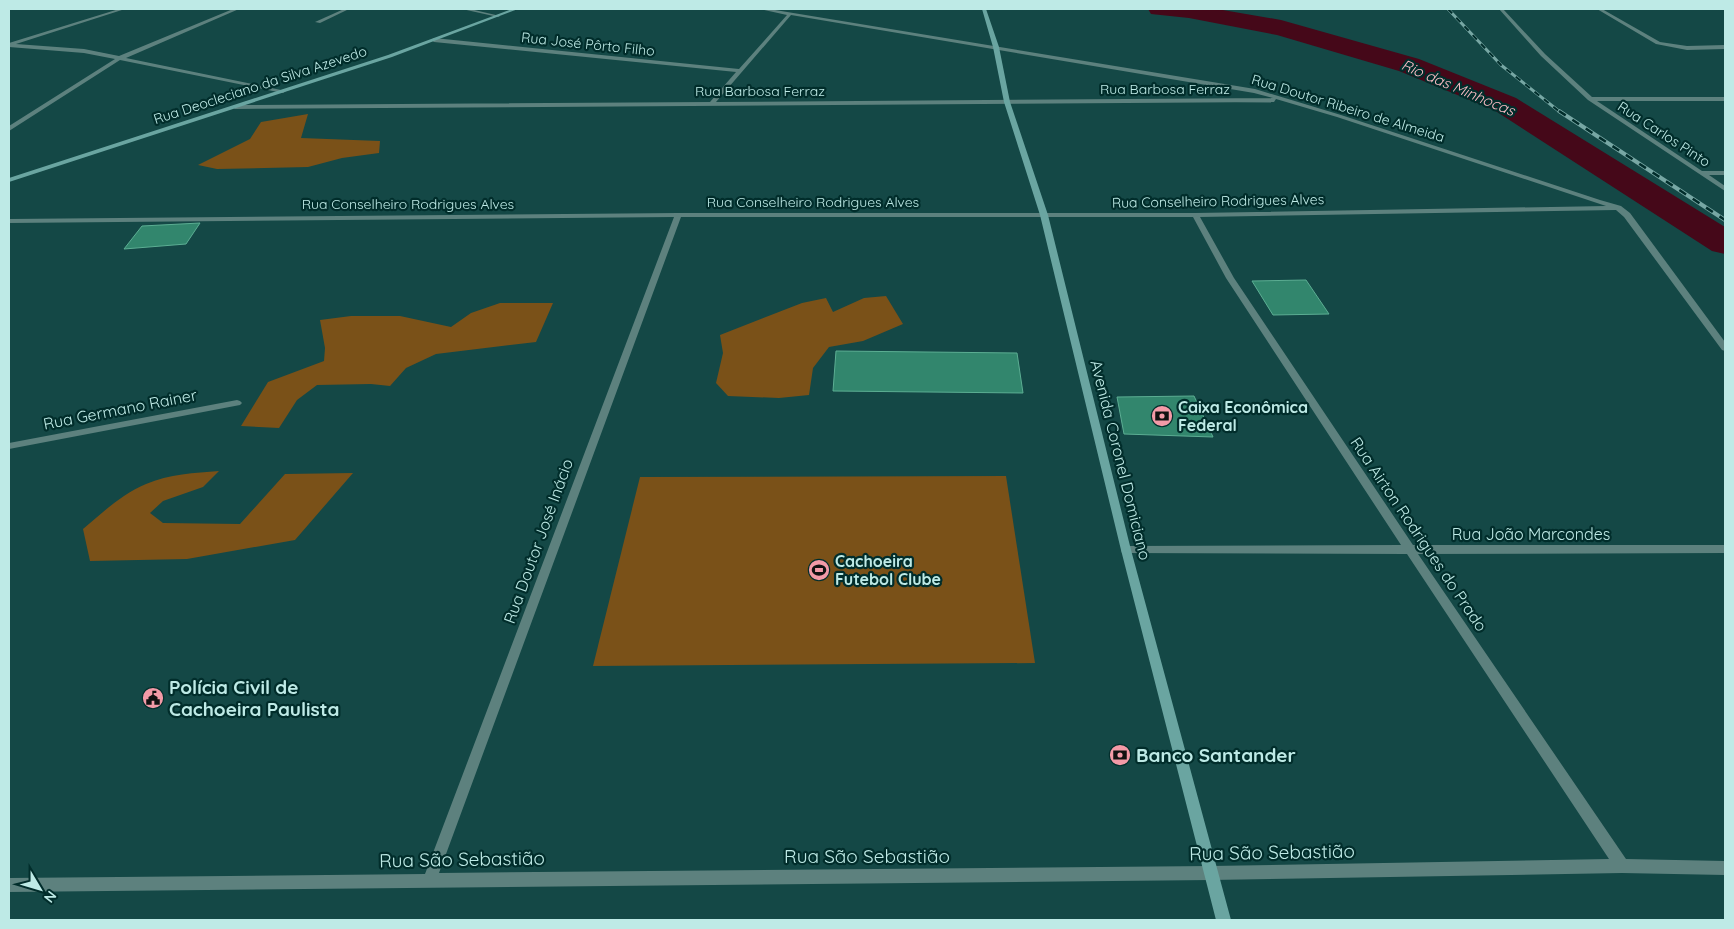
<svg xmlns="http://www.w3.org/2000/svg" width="1734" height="929" font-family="Quicksand,sans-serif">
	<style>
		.green { fill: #7a5118 }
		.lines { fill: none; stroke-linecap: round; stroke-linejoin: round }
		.river { fill: #450819; fill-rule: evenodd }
		.building { fill: #32866d; stroke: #5cae93 }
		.street { fill: #5d817e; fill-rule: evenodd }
		.secondary { fill: #6aa5a1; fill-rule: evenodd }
		.rail-far1-casing { stroke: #77a7a4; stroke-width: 3 }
		.rail-casing { stroke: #77a7a4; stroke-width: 4 }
		.rail-far1 { stroke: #012d2b; stroke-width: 2; stroke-dasharray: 6; stroke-linecap: butt }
		.rail { stroke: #012d2b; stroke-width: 2.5; stroke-dasharray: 8; stroke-linecap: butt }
		.labels { text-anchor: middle; stroke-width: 4.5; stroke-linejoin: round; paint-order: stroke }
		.far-street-label { font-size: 14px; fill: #beeae6; stroke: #012d2b }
		.far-water-label { font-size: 15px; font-style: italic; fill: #fbbdc5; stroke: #012d2b }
		.poi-label { font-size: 16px; font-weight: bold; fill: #beeae6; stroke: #012d2b; text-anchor: start }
		.street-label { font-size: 16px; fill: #beeae6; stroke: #012d2b }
		.near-poi-label { font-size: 19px; font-weight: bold; fill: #beeae6; stroke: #012d2b; text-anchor: start }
		.near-street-label { font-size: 19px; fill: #beeae6; stroke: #012d2b }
	</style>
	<rect width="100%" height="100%" fill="#144846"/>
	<g class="green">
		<polygon points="308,114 301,138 380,141 379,153 342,158 308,167 217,169 198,165 250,139 261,122"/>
		<polygon points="886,296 903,324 863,341 829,347 813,368 809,395 779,398 728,396 716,383 723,353 720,335 802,303 826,298 833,312 864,298"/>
		<polygon points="500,303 553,303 536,342 436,354 406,368 390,386 371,384 317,385 297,400 279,428 241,426 268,382 324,361 325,348 320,320 351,316 400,316 451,327 471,313"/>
		<path d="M219,471L203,487L163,501L150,513L163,523L240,524L285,474L353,473L295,540L187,559L90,561L83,529C103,512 122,494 146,484C169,474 195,473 219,471Z"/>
		<polygon points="1006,476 1035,663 593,666 640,477"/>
	</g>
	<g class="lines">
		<polygon class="river" points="1148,9 1217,9 1281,20 1419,59 1516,98 1725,227 1725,254 1712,251 1494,110 1399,71 1277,35 1189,18 1151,14"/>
	</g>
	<g class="building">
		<polygon points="200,223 186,244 124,249 142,226"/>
		<polygon points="1306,280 1329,314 1273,315 1252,281"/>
		<polygon points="836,351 1017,353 1023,393 833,391"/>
		<polygon points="1194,396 1213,437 1124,434 1117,397"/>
	</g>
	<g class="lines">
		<g class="street">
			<polygon points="119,9 125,9 16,44 84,49 119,56 233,9 239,9 126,58 286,91 283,93 120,60 9,131 9,126 115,59 84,53 9,47 9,43"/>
			<polygon points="344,9 349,9 320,23 315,22"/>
			<polygon points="462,9 470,9 500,16 498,17"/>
			<path d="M760,9H769L1255,89L1341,115L1600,200L1621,206L1630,213L1725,342V351L1722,350L1624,217L1616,210L1200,217L1234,278L1413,545H1725V553L1418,554L1626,859L1725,861V875L1622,873L1211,880L9,892V878L425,874L674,217L9,223V219L678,213H1195L1606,206L1337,117L1276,99L1274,102L235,109L232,107L235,105L710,102L736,72L434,42L431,40L434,38L739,69L787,15ZM791,15L1254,93L1273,98L716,102ZM681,217H1193L1226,278L1401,545L1126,546L1122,547L1121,550L1122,553L1407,554L1609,859L1211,866L439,873Z"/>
			<polygon points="1499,9 1503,9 1545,54 1592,97 1725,97 1725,101 1597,101 1702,171 1725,171 1725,175 1709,175 1725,186 1725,191 1588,100 1541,56"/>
			<polygon points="1597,9 1602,9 1660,42 1687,46 1725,45 1725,49 1687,50 1656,44"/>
			<polygon points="237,400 240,401 242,403 240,405 9,449 9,443"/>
		</g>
		<g class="secondary">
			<polygon points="512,9 518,9 392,57 9,182 9,178 388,55"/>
			<polygon points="982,9 986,9 999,47 1010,102 1048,215 1131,550 1231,920 1216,920 1121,550 1040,215 1004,102 993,47"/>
		</g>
		<g class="rail-far1-casing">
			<polyline id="rail-far1" points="1448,9 1501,65 1560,112"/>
		</g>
		<g class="rail-casing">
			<polyline id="rail" points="1559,111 1725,220"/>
		</g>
		<use href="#rail-far1" class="rail-far1"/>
		<use href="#rail" class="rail"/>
	</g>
	<defs>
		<g id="bank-disc" transform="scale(1.125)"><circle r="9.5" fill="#f39aa7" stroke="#012d2b"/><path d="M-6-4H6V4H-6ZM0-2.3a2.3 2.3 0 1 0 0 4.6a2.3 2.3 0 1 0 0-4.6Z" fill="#111"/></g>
		<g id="stadium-disc" transform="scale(1.125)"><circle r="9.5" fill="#f39aa7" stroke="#012d2b"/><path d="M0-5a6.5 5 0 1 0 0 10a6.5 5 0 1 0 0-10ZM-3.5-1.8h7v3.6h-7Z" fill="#111"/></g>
		<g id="civic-disc" transform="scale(1.125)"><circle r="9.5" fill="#f39aa7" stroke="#012d2b"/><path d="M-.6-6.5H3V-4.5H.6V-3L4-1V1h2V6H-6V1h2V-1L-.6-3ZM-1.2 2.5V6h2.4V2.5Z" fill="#111"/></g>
	</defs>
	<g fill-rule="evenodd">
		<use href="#bank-disc" x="1162" y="416"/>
		<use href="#stadium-disc" x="819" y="570"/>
		<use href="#civic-disc" x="153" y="698"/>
		<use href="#bank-disc" x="1120" y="755"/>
	</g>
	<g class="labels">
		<g class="far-street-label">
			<text transform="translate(588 44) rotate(6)" y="5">Rua José Pôrto Filho</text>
			<text transform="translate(260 85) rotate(-18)" y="5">Rua Deocleciano da Silva Azevedo</text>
			<text x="1165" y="94">Rua Barbosa Ferraz</text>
			<text x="760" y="96">Rua Barbosa Ferraz</text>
			<text transform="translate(1348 108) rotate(17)" y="5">Rua Doutor Ribeiro de Almeida</text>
			<text transform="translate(1664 134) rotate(33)" y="5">Rua Carlos Pinto</text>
			<text transform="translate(1218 201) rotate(-1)" y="5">Rua Conselheiro Rodrigues Alves</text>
			<text x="813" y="207">Rua Conselheiro Rodrigues Alves</text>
			<text x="408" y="209">Rua Conselheiro Rodrigues Alves</text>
		</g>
		<g class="far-water-label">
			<text transform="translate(1458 88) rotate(23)" y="5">Rio das Minhocas</text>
		</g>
		<g class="poi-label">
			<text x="1178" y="413">Caixa Econômica<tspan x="1178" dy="18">Federal</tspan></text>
			<text x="835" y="567">Cachoeira<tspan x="835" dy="18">Futebol Clube</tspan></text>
		</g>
		<g class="street-label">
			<text transform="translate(120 409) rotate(-11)" y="6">Rua Germano Rainer</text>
			<text transform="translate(1121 460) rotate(76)" y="6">Avenida Coronel Domiciano</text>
			<text transform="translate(1419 534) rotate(56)" y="6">Rua Airton Rodrigues do Prado</text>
			<text x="1531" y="540">Rua João Marcondes</text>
			<text transform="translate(538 541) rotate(-70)" y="6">Rua Doutor José Inácio</text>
		</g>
		<g class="near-poi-label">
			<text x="169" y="694">Polícia Civil de<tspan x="169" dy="22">Cachoeira Paulista</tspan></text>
			<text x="1136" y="762">Banco Santander</text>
		</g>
		<g class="near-street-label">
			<text transform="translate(1272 852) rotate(-1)" y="7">Rua São Sebastião</text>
			<text x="867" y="863">Rua São Sebastião</text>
			<text transform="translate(462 859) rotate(-1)" y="7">Rua São Sebastião</text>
		</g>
	</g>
	<rect width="1734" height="929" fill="none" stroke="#beeae6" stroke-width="20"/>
	<g transform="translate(40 889) rotate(128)" stroke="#012d2b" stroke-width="4" paint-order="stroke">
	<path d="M0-4L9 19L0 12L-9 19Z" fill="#beeae6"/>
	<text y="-8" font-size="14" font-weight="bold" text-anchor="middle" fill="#beeae6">N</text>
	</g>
</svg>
